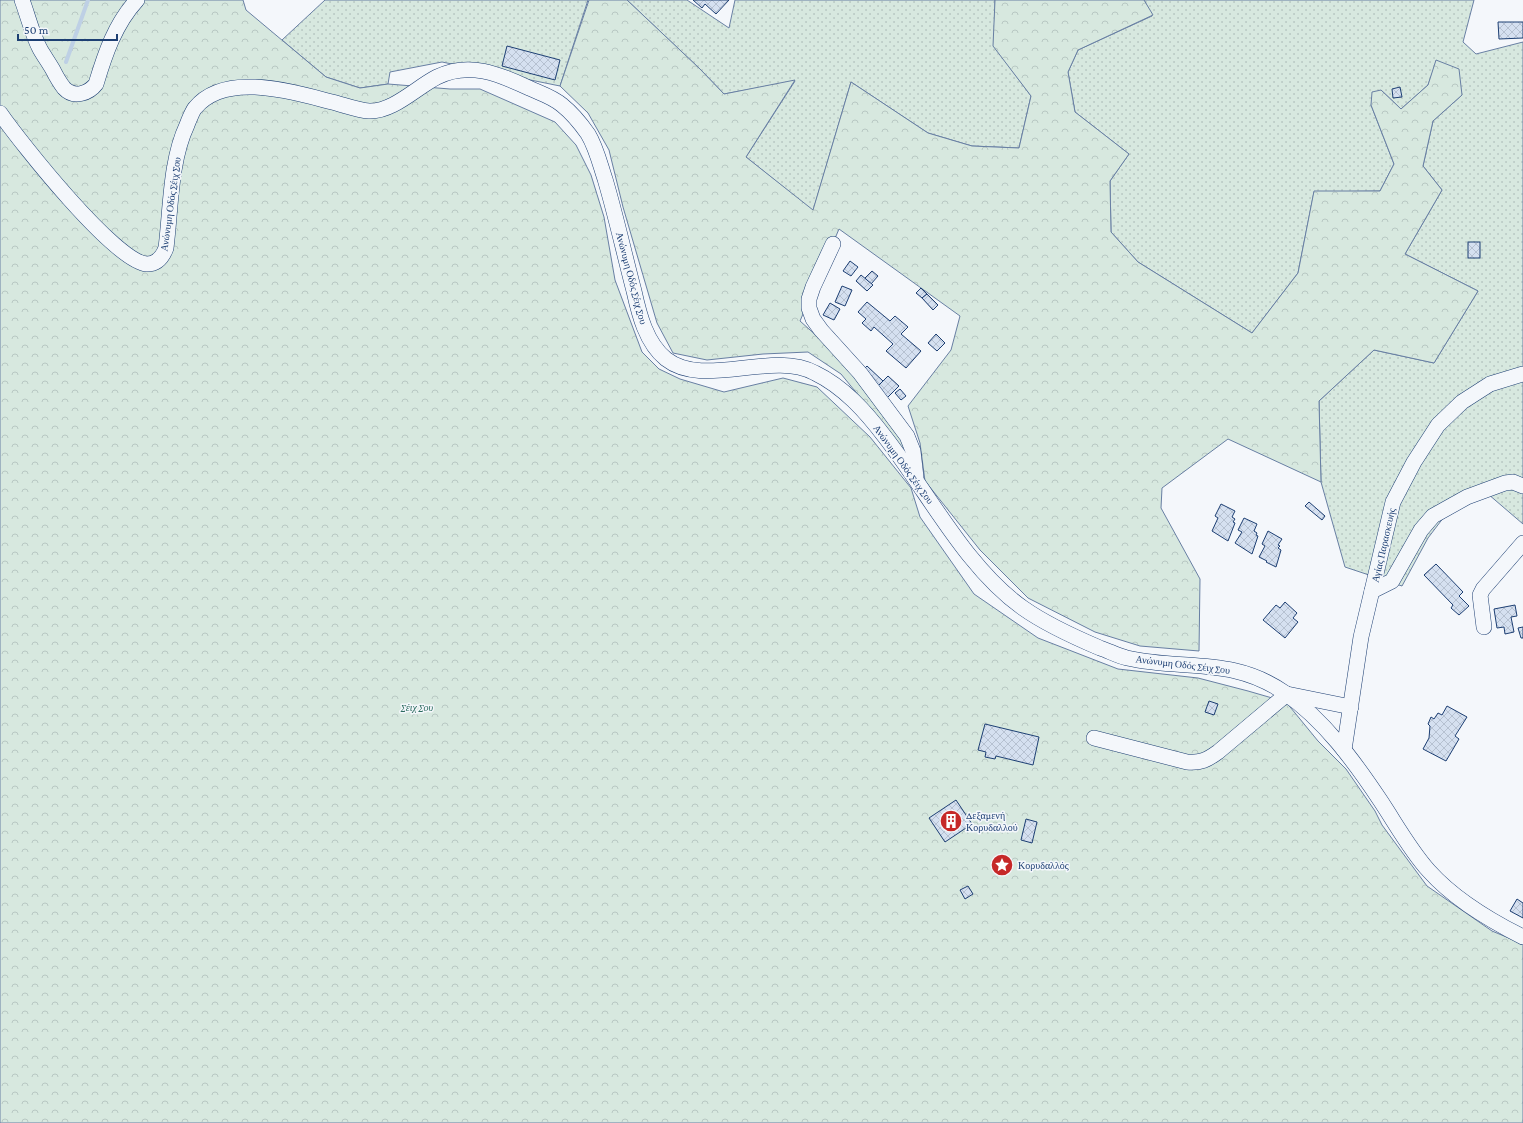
<svg xmlns="http://www.w3.org/2000/svg" width="1523" height="1123" font-family="'Crimson Pro',serif">
	<style>
		.grass { fill: url(#grass-dots); stroke: #687fa3 }
		.forest { fill: url(#forest-crowns); stroke: #687fa3 }
		.lines { fill: none; stroke-linecap: round; stroke-linejoin: round }
		.stream { stroke: #bed0e5; stroke-width: 4 }
		.building { fill: url(#building-cross-hatch); stroke: #1d3f73 }
		.minor-casing { stroke: #1d3f73; stroke-width: 16 }
		.minor { stroke: #f4f7fb; stroke-width: 15 }
		.labels { text-anchor: middle; stroke-width: 3; stroke-linejoin: round; paint-order: stroke }
		.street-label { font-size: 10px; fill: #1d3f73; stroke: #f4f7fb }
		.park-label { font-size: 10px; font-style: italic; fill: #2c6c60; stroke: #f4f7fb }
		.poi-label { font-size: 10px; fill: #1d3f73; stroke: #f4f7fb; text-anchor: start }
	</style>
	<defs>
		<pattern id="grass-dots" width="8" height="8" patternUnits="userSpaceOnUse"><rect width="8" height="8" fill="#d7e8df"/><path d="M2 2h.1M6 6h.1" fill="none" stroke="#b8c8c3" stroke-width="1.8" stroke-linecap="round"/></pattern>
		<pattern id="forest-crowns" width="20" height="18" patternUnits="userSpaceOnUse"><rect width="20" height="18" fill="#d7e8df"/><path d="M2 6a3 3 0 1 1 6 0M12 15a3 3 0 1 1 6 0" fill="none" stroke="#b8c8c3"/></pattern>
		<pattern id="building-cross-hatch" width="8" height="8" patternUnits="userSpaceOnUse"><rect width="8" height="8" fill="#d5e0f0"/><path d="M0 0l8 8M0 8l8-8" fill="none" stroke="#b6c1d1"/></pattern>
	</defs>
	<rect width="100%" height="100%" fill="#f4f7fb"/>
	<g class="grass">
		<polygon points="325,0 588,0 560,86 442,62 390,72 388,84 360,88 326,77 282,40"/>
		<polygon points="627,0 687,0 729,28 735,0 995,0 994,46 1031,96 1019,148 972,146 928,133 851,82 813,211 746,157 795,81 724,94 700,69"/>
		<polygon points="1144,0 1474,0 1463,42 1476,54 1523,42 1523,524 1488,494 1447,513 1428,538 1402,586 1345,567 1321,482 1319,401 1374,350 1434,363 1478,291 1405,254 1442,190 1423,166 1433,121 1462,95 1437,60 1428,85 1401,109 1381,90 1371,105 1394,164 1380,191 1314,192 1298,273 1252,333 1138,262 1111,232 1110,181 1129,154 1075,112 1068,72 1078,50 1152,16"/>
	</g>
	<g class="forest">
		<polygon points="0,0 243,0 246,10 326,77 360,88 388,84 450,89 480,89 555,122 576,145 591,175 604,217 615,280 642,352 659,369 680,379 724,392 783,378 817,387 870,437 911,488 920,517 974,594 1038,638 1118,669 1198,678 1248,691 1286,702 1318,741 1346,769 1375,811 1382,825 1427,886 1492,931 1523,944 1523,1123 0,1123"/>
		<polygon points="589,0 627,0 700,69 724,94 795,80 746,157 813,210 851,82 928,133 972,146 1019,148 1031,96 993,46 995,0 1144,0 1153,15 1078,50 1068,72 1075,112 1129,154 1110,181 1111,232 1138,262 1252,333 1298,273 1314,191 1380,191 1394,164 1371,105 1372,92 1381,90 1401,109 1428,85 1436,60 1459,69 1462,95 1433,121 1423,166 1442,190 1405,254 1478,291 1434,363 1374,350 1319,401 1321,482 1228,439 1162,488 1161,508 1200,579 1199,651 1140,646 1095,632 1028,598 980,550 925,481 920,443 908,406 951,350 960,316 839,229 800,321 847,363 913,454 910,458 841,374 808,352 763,354 707,360 673,353 657,323 623,207 609,150 588,113 560,86"/>
	</g>
	<g class="lines">
		<polyline class="stream" points="66,62 88,0"/>
	</g>
	<g class="building">
		<polygon points="693,0 729,0 716,14 705,4 702,8"/>
		<polygon points="1498,22 1523,22 1523,38 1499,39"/>
		<polygon points="507,46 560,60 555,80 502,66"/>
		<polygon points="1400,87 1402,97 1393,98 1392,89"/>
		<rect x="1468" y="242" width="12" height="16"/>
		<polygon points="850,261 858,267 851,276 843,271"/>
		<polygon points="872,271 878,276 871,284 865,278"/>
		<polygon points="861,275 873,285 867,291 856,281"/>
		<polygon points="842,286 852,290 845,306 835,302"/>
		<polygon points="921,288 927,294 922,298 916,293"/>
		<polygon points="927,294 938,305 933,310 922,298"/>
		<polygon points="867,302 890,321 895,316 908,327 901,334 921,351 906,368 886,351 893,344 874,327 871,331 862,323 866,319 858,312"/>
		<polygon points="830,303 840,309 834,320 823,315"/>
		<polygon points="936,334 945,343 937,351 928,343"/>
		<polygon points="867,366 883,381 878,386 862,371"/>
		<polygon points="888,376 899,386 887,398 876,388"/>
		<polygon points="900,389 906,396 901,400 895,393"/>
		<polygon points="1309,502 1325,516 1322,520 1305,506"/>
		<polygon points="1221,504 1235,511 1232,517 1235,519 1233,522 1235,523 1228,541 1212,531 1218,518 1215,516"/>
		<polygon points="1244,518 1257,524 1254,531 1257,533 1256,535 1258,536 1252,554 1235,543 1242,532 1238,530"/>
		<polygon points="1268,531 1282,539 1278,545 1280,546 1278,548 1281,550 1276,567 1266,562 1267,561 1259,557 1265,546 1262,544"/>
		<polygon points="1436,564 1463,592 1459,596 1469,606 1459,615 1451,608 1453,605 1424,575"/>
		<polygon points="1285,602 1297,613 1293,618 1298,622 1285,638 1263,620 1276,605 1280,608"/>
		<polygon points="1515,605 1517,616 1511,617 1514,632 1505,634 1504,627 1497,628 1494,609"/>
		<polygon points="1523,627 1523,638 1521,638 1518,628"/>
		<polygon points="1209,701 1218,704 1214,715 1205,712"/>
		<polygon points="1447,706 1467,717 1455,736 1459,739 1446,761 1423,749 1429,738 1430,726 1428,724 1431,717 1434,719 1438,713 1442,715"/>
		<polygon points="985,724 1039,737 1033,765 996,756 995,759 985,757 986,752 978,750"/>
		<polygon points="956,800 972,824 945,842 929,818"/>
		<polygon points="1026,819 1037,822 1032,843 1021,840"/>
		<polygon points="968,886 973,894 965,899 960,890"/>
		<polygon points="1517,899 1523,903 1523,918 1510,911"/>
	</g>
	<g class="lines">
		<g class="minor-casing">
			<g id="minor">
				<path d="M22,0C28,16 32,34 40,49C44,56 49,63 53,70C56,76 60,83 64,88C74,99 89,93 96,84C105,54 115,24 137,0"/>
				<path d="M0,113C20,142 116,263 147,264C158,264 163,256 166,248C171,208 170,161 187,125C188,122 193,110 195,108C225,71 293,92 332,102C344,105 357,110 369,111C393,112 417,87 437,77C469,61 499,74 529,88C540,93 553,97 562,105C572,113 581,124 588,134C596,147 600,164 605,179C616,216 624,253 634,291C639,314 646,343 666,359C704,389 771,350 815,373C844,387 866,412 885,437C928,492 966,568 1023,608C1047,625 1074,637 1100,648C1109,651 1118,656 1127,658C1184,671 1232,656 1285,693C1324,720 1354,761 1380,800C1396,824 1410,850 1429,871C1454,899 1489,920 1523,937"/>
				<polyline points="833,244 813,287 809,299 809,308 813,319 821,330 860,373 907,436 913,451 916,477"/>
				<polyline points="1372,591 1392,581 1421,530 1433,516 1467,497 1505,483 1513,482 1523,486"/>
				<polyline points="1484,627 1480,595 1483,589 1523,543"/>
				<path d="M1094,738L1187,762C1201,763 1207,760 1218,752L1287,694L1351,707"/>
				<polyline points="1344,750 1361,637 1393,502 1414,462 1438,425 1462,402 1490,384 1523,374"/>
			</g>
		</g>
		<use href="#minor" class="minor"/>
	</g>
	<defs>
		<g id="building-disc" transform="scale(1.15)"><circle r="9.5" fill="#c62828" stroke="#f4f7fb"/><path d="M-4-6H4V6H1V3H-1V6H-4ZM-2.5-4.3h1.7v1.8h-1.7ZM.8-4.3h1.7v1.8H.8ZM-2.5-1h1.7V.8h-1.7ZM.8-1h1.7V.8H.8Z" fill="#fff"/></g>
		<g id="sight-disc" transform="scale(1.15)"><circle r="9.5" fill="#c62828" stroke="#f4f7fb"/><path d="M0-6L1.8-2.2L6-1.7L2.9 1.2L3.7 5.4L0 3.3L-3.7 5.4L-2.9 1.2L-6-1.7L-1.8-2.2Z" fill="#fff"/></g>
	</defs>
	<g fill-rule="evenodd">
		<use href="#building-disc" x="951" y="821"/>
		<use href="#sight-disc" x="1002" y="865"/>
	</g>
	<g class="labels">
		<g class="street-label">
			<text transform="translate(170 204) rotate(-82)" y="4">Ανώνυμη Οδός Σέιχ Σου</text>
			<text transform="translate(632 278) rotate(75)" y="4">Ανώνυμη Οδός Σέιχ Σου</text>
			<text transform="translate(904 464) rotate(54)" y="4">Ανώνυμη Οδός Σέιχ Σου</text>
			<text transform="translate(1383 545) rotate(-77)" y="4">Αγίας Παρασκευής</text>
			<text transform="translate(1183 664) rotate(7)" y="4">Ανώνυμη Οδός Σέιχ Σου</text>
		</g>
		<g class="park-label">
			<text x="417" y="711">Σέιχ Σου</text>
		</g>
		<g class="poi-label">
			<text x="966" y="819">Δεξαμενή<tspan x="966" dy="12">Κορυδαλλού</tspan></text>
			<text x="1018" y="869">Κορυδαλλός</text>
		</g>
	</g>
	<path d="M18 34v6h99v-6" fill="none" stroke="#1d3f73" stroke-width="2"/>
	<text x="24" y="34" font-size="12" fill="#1d3f73" stroke="#f4f7fb" stroke-width="3" paint-order="stroke">50 m</text>
</svg>
